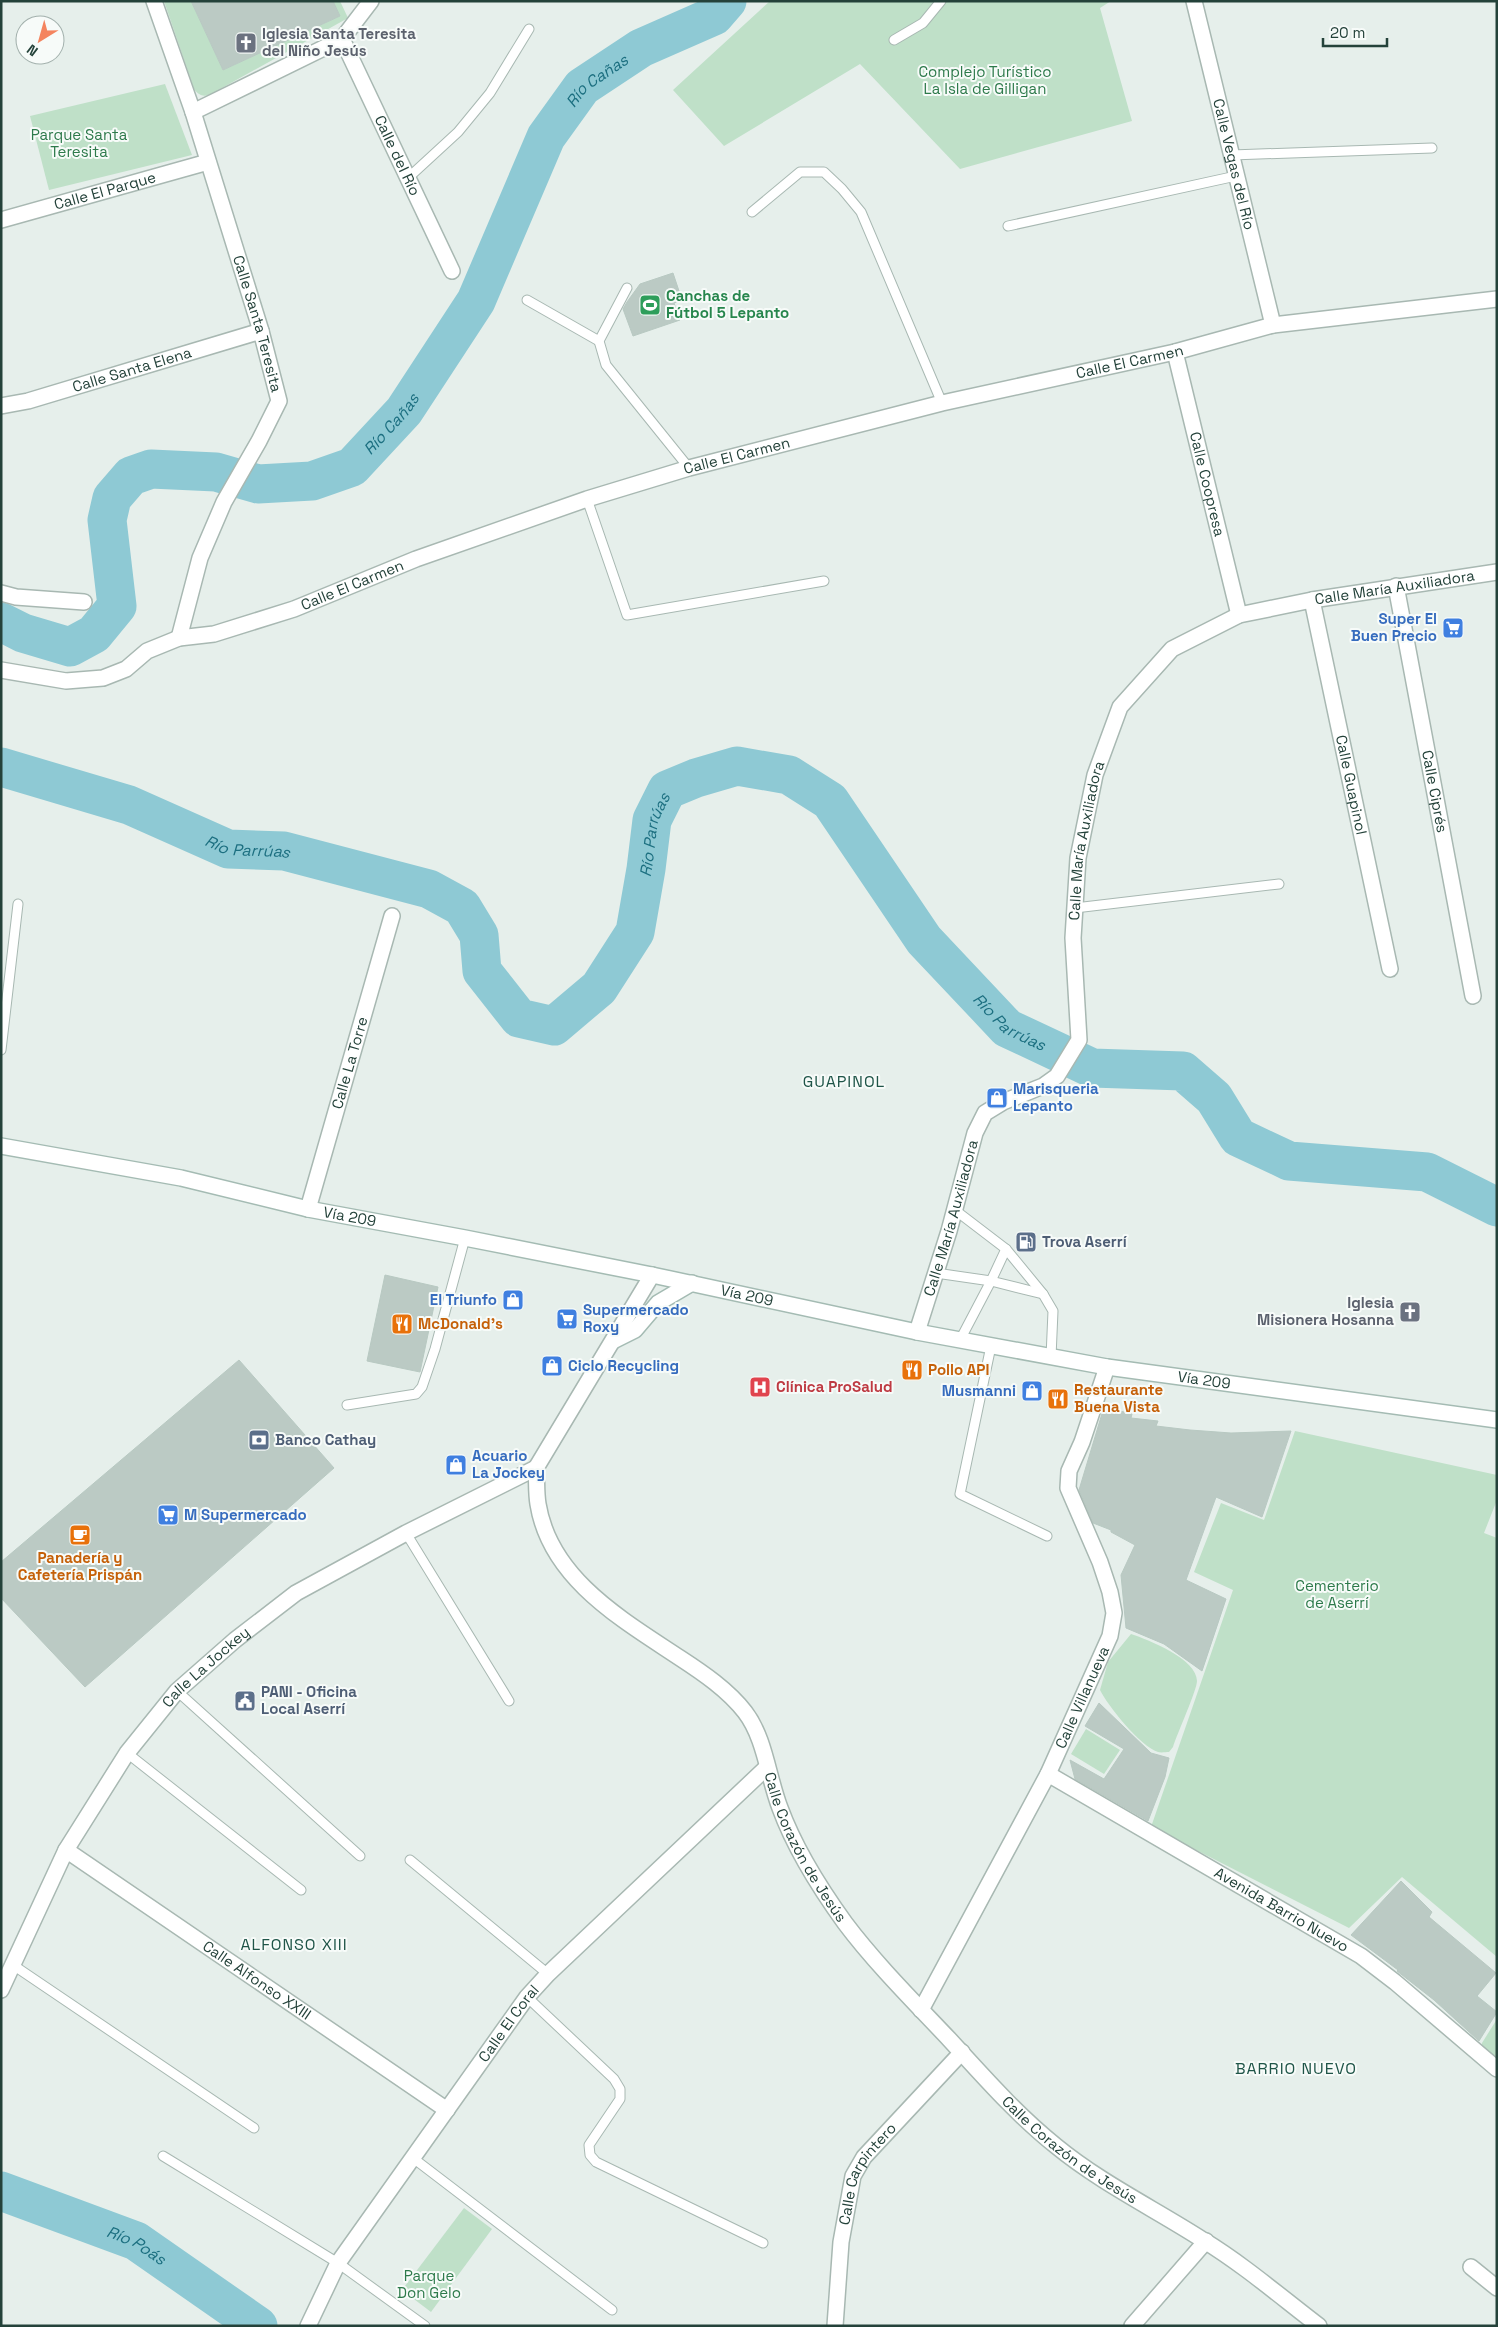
<svg xmlns="http://www.w3.org/2000/svg" width="1498" height="2327" font-family="'Space Grotesk',sans-serif">
  <style>
    .green { fill: #bfe0c8 }
    .lines { fill: none; stroke-linecap: round; stroke-linejoin: round }
    .river { stroke: #8ec9d4; stroke-width: 39 }
    .building { fill: #bbcac4; stroke: #b8c9c2 }
    .lane-casing { stroke: #a8b8b2; stroke-width: 11 }
    .street-casing { stroke: #a8b8b2; stroke-width: 18 }
    .secondary-casing { stroke: #a4bbb3; stroke-width: 18 }
    .lane { stroke: #fff; stroke-width: 9 }
    .street { stroke: #fff; stroke-width: 15 }
    .secondary { stroke: #fff; stroke-width: 15 }
    .labels { text-anchor: middle; stroke-width: 4; stroke-linejoin: round; paint-order: stroke }
    .worship-label { font-size: 15px; font-weight: bold; fill: #5b616d; stroke: #f7fbf9; text-anchor: start }
    .park-label { font-size: 15px; fill: #2d7a4b; stroke: #f7fbf9 }
    .street-label { font-size: 15px; fill: #24423a; stroke: #f7fbf9 }
    .leisure-label { font-size: 15px; font-weight: bold; fill: #27864d; stroke: #f7fbf9; text-anchor: start }
    .shop-label { font-size: 15px; font-weight: bold; fill: #366cbe; stroke: #f7fbf9; text-anchor: start }
    .service-label { font-size: 15px; font-weight: bold; fill: #4e5e75; stroke: #f7fbf9; text-anchor: start }
    .food-label { font-size: 15px; font-weight: bold; fill: #c56008; stroke: #f7fbf9; text-anchor: start }
    .health-label { font-size: 15px; font-weight: bold; fill: #be3a42; stroke: #f7fbf9; text-anchor: start }
    .water-label { font-size: 16px; font-style: italic; fill: #1c6f80; stroke: #f7fbf9 }
    .neighbourhood-label { font-size: 16px; letter-spacing: 1px; fill: #1f5548; stroke: #f7fbf9 }
  </style>
  <rect width="100%" height="100%" fill="#e6efeb"/>
  <g class="green">
    <path d="M164,1H191L223,70L340,16L333,1H340L348,18L213,93C205,97 200,97 194,89Z"/>
    <polygon points="770,1 1111,1 1100,8 1132,121 960,169 860,64 724,146 673,90"/>
    <polygon points="165,84 192,155 49,190 30,116"/>
    <polygon points="1295,1431 1497,1475 1497,1500 1484,1533 1497,1538 1497,1957 1402,1877 1349,1928 1151,1827 1233,1590 1194,1572 1221,1503 1264,1520"/>
    <path d="M1131,1634C1149,1640 1197,1659 1197,1681C1197,1690 1177,1734 1173,1747L1169,1752C1166,1752 1161,1753 1158,1752C1140,1746 1108,1706 1100,1690L1108,1662Z"/>
    <polygon points="1086,1729 1120,1750 1104,1774 1071,1754"/>
    <polygon points="1497,2019 1497,2057 1482,2049 1482,2043"/>
    <polygon points="464,2208 492,2229 431,2312 402,2290"/>
  </g>
  <g class="lines">
    <g class="river">
      <path id="s1" d="M1,622L23,633L70,647L94,634L117,606L107,520L112,498L131,476L151,469L216,472L258,484L312,481L352,467L404,411L476,301L546,137L582,87L641,48L714,16L727,1"/>
      <path id="s2" d="M1,767L129,805L228,849L284,851L429,889L462,907L479,935L482,971L519,1018L554,1026L599,988L635,932L646,869L652,820L667,790L696,778L737,766L789,775L830,801L924,940L1007,1028L1092,1068L1183,1071L1214,1098L1238,1137L1289,1161L1427,1172L1497,1207"/>
      <path id="s3" d="M1,2191L136,2241L258,2326"/>
    </g>
  </g>
  <g class="building">
    <polygon points="191,1 333,1 340,16 223,70"/>
    <polygon points="673,273 682,300 674,303 680,320 633,336 623,309 627,302 640,284"/>
    <polygon points="385,1275 438,1287 420,1372 367,1361"/>
    <polygon points="239,1360 334,1468 85,1687 1,1598 1,1562"/>
    <polygon points="1104,1407 1132,1414 1131,1418 1158,1421 1156,1426 1190,1430 1231,1433 1291,1431 1262,1517 1216,1497 1186,1580 1226,1599 1202,1671 1164,1644 1126,1628 1121,1575 1135,1545 1111,1532 1111,1530 1093,1523 1079,1490"/>
    <polygon points="1099,1703 1151,1753 1169,1758 1165,1777 1148,1821 1075,1779 1070,1760 1104,1779 1124,1749 1085,1726"/>
    <polygon points="1401,1881 1432,1912 1429,1917 1496,1973 1477,1996 1497,2012 1479,2041 1434,2000 1397,1971 1398,1970 1351,1935"/>
  </g>
  <g class="lines">
    <g class="lane-casing">
      <g id="lane">
        <polyline points="894,40 923,23 941,1"/>
        <polyline points="1232,155 1432,148"/>
        <polyline points="408,178 458,132 490,93 529,29"/>
        <polyline points="752,212 800,172 824,172 842,189 861,212 942,403"/>
        <polyline points="1008,226 1236,176"/>
        <polyline points="627,288 599,341 606,365 689,468"/>
        <polyline points="527,300 599,341"/>
        <polyline points="587,499 627,615 824,581"/>
        <polyline points="1075,908 1279,884"/>
        <polyline points="1,1050 18,904"/>
        <polyline points="955,1210 1006,1249 1043,1294 1053,1311 1051,1357"/>
        <polyline points="936,1273 991,1281 1043,1294"/>
        <polyline points="960,1340 991,1281 1006,1249"/>
        <polyline points="991,1346 960,1494 1047,1536"/>
        <polyline points="347,1405 416,1394 422,1387 435,1349 465,1238"/>
        <polyline points="406,1533 509,1701"/>
        <polyline points="177,1691 360,1856"/>
        <polyline points="127,1753 301,1890"/>
        <polyline points="410,1860 548,1974"/>
        <polyline points="13,1965 254,2128"/>
        <polyline points="527,1997 614,2079 620,2089 620,2099 589,2145 590,2155 596,2162 763,2243"/>
        <polyline points="163,2156 338,2263 425,2326"/>
        <polyline points="413,2158 612,2310"/>
      </g>
    </g>
    <g class="street-casing">
      <g id="street">
        <path id="s4" d="M154,1L193,112L261,331L279,401L259,441L224,502L200,558L179,638"/>
        <path id="s5" d="M1194,1L1273,325"/>
        <path id="s6" d="M342,39L452,271"/>
        <polyline points="193,112 342,39 371,1"/>
        <path id="s7" d="M1,220L208,162"/>
        <path id="s8" d="M1175,352L1239,615"/>
        <path id="s9" d="M1,406L28,401L261,331"/>
        <path id="s10" d="M1396,586L1473,996"/>
        <polyline points="1,593 16,597 84,602"/>
        <path id="s11" d="M1312,600L1390,969"/>
        <path id="s12" d="M1,670L66,681L103,678L126,669L147,651L179,638L214,634L294,609L416,559L587,499L689,468L942,403L1175,352L1273,325L1497,299"/>
        <path id="s13" d="M308,1209L392,916"/>
        <path id="s14" d="M652,1275L536,1468C537,1480 536,1492 538,1504C550,1579 623,1620 680,1658C703,1673 728,1690 745,1712C765,1738 768,1777 780,1808C795,1849 819,1887 845,1923C875,1963 915,2003 949,2039C983,2076 1017,2115 1056,2146C1101,2183 1155,2209 1203,2240C1244,2265 1281,2297 1319,2326"/>
        <path id="s15" d="M917,1332L949,1231L975,1133L985,1113L1003,1102L1043,1086L1057,1076L1079,1040L1073,938L1078,858L1095,775L1120,707L1172,649L1239,615L1312,600L1497,572"/>
        <path id="s16" d="M1048,1774L1361,1956L1395,1982L1497,2069"/>
        <path id="s17" d="M66,1850L447,2110"/>
        <path id="s18" d="M1,1990L66,1850L127,1753L177,1691L235,1640L296,1593L406,1533L536,1468"/>
        <path id="s19" d="M921,2010L1048,1774L1110,1636L1114,1613L1110,1592L1100,1562L1068,1488L1069,1471L1082,1442L1107,1367"/>
        <polyline points="1471,2267 1497,2288"/>
        <path id="s20" d="M308,2326L338,2263L527,1997L548,1974L767,1767"/>
        <path id="s21" d="M835,2326L841,2242L853,2176L864,2157L962,2052"/>
        <polyline points="1132,2326 1206,2241"/>
      </g>
    </g>
    <g class="secondary-casing">
      <g id="secondary">
        <path id="s22" d="M1,1146L181,1178L308,1209L465,1238L652,1275L917,1332L1107,1367L1497,1420"/>
        <polyline points="613,1341 635,1330 658,1303 692,1283"/>
      </g>
    </g>
    <use href="#lane" class="lane"/>
    <use href="#street" class="street"/>
    <use href="#secondary" class="secondary"/>
  </g>
  <defs>
    <g id="church-square" transform="scale(1.125)"><rect x="-9" y="-9" width="18" height="18" rx="4" fill="#6b7280" stroke="#f7fbf9"/><path d="M-1.2-6h2.4v3.5h3.3v2.4h-3.3V6h-2.4V-.1h-3.3v-2.4h3.3Z" fill="#fff"/></g>
    <g id="stadium-square" transform="scale(1.125)"><rect x="-9" y="-9" width="18" height="18" rx="4" fill="#2e9e5b" stroke="#f7fbf9"/><path d="M0-5a6.5 5 0 1 0 0 10a6.5 5 0 1 0 0-10ZM-3.5-1.8h7v3.6h-7Z" fill="#fff"/></g>
    <g id="supermarket-square" transform="scale(1.125)"><rect x="-9" y="-9" width="18" height="18" rx="4" fill="#3f7fe0" stroke="#f7fbf9"/><path d="M-6-5.5h2.5l.6 2H6L4.5 2H-2.5L-4.4-4H-6ZM-1.5 3.2a1.3 1.3 0 1 0 .1 0ZM3 3.2a1.3 1.3 0 1 0 .1 0Z" fill="#fff"/></g>
    <g id="shop-square" transform="scale(1.125)"><rect x="-9" y="-9" width="18" height="18" rx="4" fill="#3f7fe0" stroke="#f7fbf9"/><path d="M-5-2.5h2.3a2.7 3.5 0 0 1 5.4 0H5L5.5 6h-11ZM-1.5-2.5h3a1.5 2.3 0 0 0-3 0Z" fill="#fff"/></g>
    <g id="fuel-square" transform="scale(1.125)"><rect x="-9" y="-9" width="18" height="18" rx="4" fill="#5c6f8a" stroke="#f7fbf9"/><path d="M-5.5-6h7V0h2V4h1.3V-2.5L3-4.5l.8-.8L6-3V5H2.5V1h-1V6h-7ZM-4.2-4.7v3.2H.2V-4.7Z" fill="#fff"/></g>
    <g id="restaurant-square" transform="scale(1.125)"><rect x="-9" y="-9" width="18" height="18" rx="4" fill="#e8710a" stroke="#f7fbf9"/><path d="M-5-6h1v4h1v-4h1v4h1v-4h1v5L-1.5 .5V6h-2V.5L-5-1ZM5-6V6H3V1.5H1.5Q1.5-4 5-6Z" fill="#fff"/></g>
    <g id="hospital-square" transform="scale(1.125)"><rect x="-9" y="-9" width="18" height="18" rx="4" fill="#e0444e" stroke="#f7fbf9"/><path d="M-5-5h3v3.5h4V-5h3V5h-3V1.5h-4V5h-3Z" fill="#fff"/></g>
    <g id="bank-square" transform="scale(1.125)"><rect x="-9" y="-9" width="18" height="18" rx="4" fill="#5c6f8a" stroke="#f7fbf9"/><path d="M-6-4H6V4H-6ZM0-2.3a2.3 2.3 0 1 0 0 4.6a2.3 2.3 0 1 0 0-4.6Z" fill="#fff"/></g>
    <g id="cafe-square" transform="scale(1.125)"><rect x="-9" y="-9" width="18" height="18" rx="4" fill="#e8710a" stroke="#f7fbf9"/><path d="M-5.5-4.5H6V0H3Q3 3.5 0 3.5H-2.5Q-5.5 3.5-5.5 0ZM3-3.2v2h1.7v-2ZM-6 4.5H4V6H-6Z" fill="#fff"/></g>
    <g id="civic-square" transform="scale(1.125)"><rect x="-9" y="-9" width="18" height="18" rx="4" fill="#5c6f8a" stroke="#f7fbf9"/><path d="M-.6-6.5H3V-4.5H.6V-3L4-1V1h2V6H-6V1h2V-1L-.6-3ZM-1.2 2.5V6h2.4V2.5Z" fill="#fff"/></g>
  </defs>
  <g fill-rule="evenodd">
    <use href="#church-square" x="246" y="43"/>
    <use href="#stadium-square" x="650" y="305"/>
    <use href="#supermarket-square" x="1453" y="628"/>
    <use href="#shop-square" x="997" y="1098"/>
    <use href="#fuel-square" x="1026" y="1242"/>
    <use href="#shop-square" x="513" y="1300"/>
    <use href="#church-square" x="1410" y="1312"/>
    <use href="#supermarket-square" x="567" y="1319"/>
    <use href="#restaurant-square" x="402" y="1324"/>
    <use href="#shop-square" x="552" y="1366"/>
    <use href="#restaurant-square" x="912" y="1370"/>
    <use href="#hospital-square" x="760" y="1387"/>
    <use href="#shop-square" x="1032" y="1391"/>
    <use href="#restaurant-square" x="1058" y="1399"/>
    <use href="#bank-square" x="259" y="1440"/>
    <use href="#shop-square" x="456" y="1465"/>
    <use href="#supermarket-square" x="168" y="1515"/>
    <use href="#cafe-square" x="80" y="1535"/>
    <use href="#civic-square" x="245" y="1701"/>
  </g>
  <g class="labels">
    <g class="worship-label">
      <text x="262" y="39">Iglesia Santa Teresita<tspan x="262" dy="17">del Niño Jesús</tspan></text>
      <text x="1394" y="1308" text-anchor="end">Iglesia<tspan x="1394" dy="17">Misionera Hosanna</tspan></text>
    </g>
    <g class="park-label">
      <text x="985" y="77">Complejo Turístico<tspan x="985" dy="17">La Isla de Gilligan</tspan></text>
      <text x="79" y="140">Parque Santa<tspan x="79" dy="17">Teresita</tspan></text>
      <text x="1337" y="1591">Cementerio<tspan x="1337" dy="17">de Aserrí</tspan></text>
      <text x="429" y="2281">Parque<tspan x="429" dy="17">Don Gelo</tspan></text>
    </g>
    <g class="street-label">
      <text dy="5" stroke="none"><textPath href="#s6" startOffset="129">Calle del Río</textPath></text>
      <text dy="5" stroke="none"><textPath href="#s5" startOffset="168">Calle Vegas del Río</textPath></text>
      <text dy="5" stroke="none"><textPath href="#s7" startOffset="108">Calle El Parque</textPath></text>
      <text dy="5" stroke="none"><textPath href="#s4" startOffset="339">Calle Santa Teresita</textPath></text>
      <text dy="5" stroke="none"><textPath href="#s12" startOffset="1182">Calle El Carmen</textPath></text>
      <text dy="5" stroke="none"><textPath href="#s9" startOffset="136">Calle Santa Elena</textPath></text>
      <text dy="5" stroke="none"><textPath href="#s12" startOffset="778">Calle El Carmen</textPath></text>
      <text dy="5" stroke="none"><textPath href="#s8" startOffset="136">Calle Coopresa</textPath></text>
      <text dy="5" stroke="none"><textPath href="#s12" startOffset="372">Calle El Carmen</textPath></text>
      <text dy="5" stroke="none"><textPath href="#s15" startOffset="1004">Calle María Auxiliadora</textPath></text>
      <text dy="5" stroke="none"><textPath href="#s11" startOffset="189">Calle Guapinol</textPath></text>
      <text dy="5" stroke="none"><textPath href="#s10" startOffset="209">Calle Ciprés</textPath></text>
      <text dy="5" stroke="none"><textPath href="#s15" startOffset="554">Calle María Auxiliadora</textPath></text>
      <text dy="5" stroke="none"><textPath href="#s13" startOffset="152">Calle La Torre</textPath></text>
      <text dy="5" stroke="none"><textPath href="#s22" startOffset="356">Vía 209</textPath></text>
      <text dy="5" stroke="none"><textPath href="#s15" startOffset="119">Calle María Auxiliadora</textPath></text>
      <text dy="5" stroke="none"><textPath href="#s22" startOffset="761">Vía 209</textPath></text>
      <text dy="5" stroke="none"><textPath href="#s22" startOffset="1226">Vía 209</textPath></text>
      <text dy="5" stroke="none"><textPath href="#s18" startOffset="386">Calle La Jockey</textPath></text>
      <text dy="5" stroke="none"><textPath href="#s19" startOffset="352">Calle Villanueva</textPath></text>
      <text dy="5" stroke="none"><textPath href="#s14" startOffset="711">Calle Corazón de Jesús</textPath></text>
      <text dy="5" stroke="none"><textPath href="#s16" startOffset="270">Avenida Barrio Nuevo</textPath></text>
      <text dy="5" stroke="none"><textPath href="#s17" startOffset="231">Calle Alfonso XXIII</textPath></text>
      <text dy="5" stroke="none"><textPath href="#s20" startOffset="364">Calle El Coral</textPath></text>
      <text dy="5" stroke="none"><textPath href="#s14" startOffset="1118">Calle Corazón de Jesús</textPath></text>
      <text dy="5" stroke="none"><textPath href="#s21" startOffset="159">Calle Carpintero</textPath></text>
    </g>
    <g class="leisure-label">
      <text x="666" y="301">Canchas de<tspan x="666" dy="17">Fútbol 5 Lepanto</tspan></text>
    </g>
    <g class="shop-label">
      <text x="1437" y="624" text-anchor="end">Super El<tspan x="1437" dy="17">Buen Precio</tspan></text>
      <text x="1013" y="1094">Marisqueria<tspan x="1013" dy="17">Lepanto</tspan></text>
      <text x="497" y="1305" text-anchor="end">El Triunfo</text>
      <text x="583" y="1315">Supermercado<tspan x="583" dy="17">Roxy</tspan></text>
      <text x="568" y="1371">Ciclo Recycling</text>
      <text x="1016" y="1396" text-anchor="end">Musmanni</text>
      <text x="472" y="1461">Acuario<tspan x="472" dy="17">La Jockey</tspan></text>
      <text x="184" y="1520">M Supermercado</text>
    </g>
    <g class="service-label">
      <text x="1042" y="1247">Trova Aserrí</text>
      <text x="275" y="1445">Banco Cathay</text>
      <text x="261" y="1697">PANI - Oficina<tspan x="261" dy="17">Local Aserrí</tspan></text>
    </g>
    <g class="food-label">
      <text x="418" y="1329">McDonald's</text>
      <text x="928" y="1375">Pollo API</text>
      <text x="1074" y="1395">Restaurante<tspan x="1074" dy="17">Buena Vista</tspan></text>
      <text x="80" y="1563" text-anchor="middle">Panadería y<tspan x="80" dy="17">Cafetería Prispán</tspan></text>
    </g>
    <g class="health-label">
      <text x="776" y="1392">Clínica ProSalud</text>
    </g>
    <g class="water-label">
      <text dy="6" stroke="none"><textPath href="#s1" startOffset="965">Río Cañas</textPath></text>
      <text dy="6" stroke="none"><textPath href="#s1" startOffset="560">Río Cañas</textPath></text>
      <text dy="6" stroke="none"><textPath href="#s2" startOffset="875">Río Parrúas</textPath></text>
      <text dy="6" stroke="none"><textPath href="#s2" startOffset="261">Río Parrúas</textPath></text>
      <text dy="6" stroke="none"><textPath href="#s2" startOffset="1385">Río Parrúas</textPath></text>
      <text dy="6" stroke="none"><textPath href="#s3" startOffset="146">Río Poás</textPath></text>
    </g>
    <g class="neighbourhood-label">
      <text x="844" y="1087">GUAPINOL</text>
      <text x="294" y="1950">ALFONSO XIII</text>
      <text x="1296" y="2074">BARRIO NUEVO</text>
    </g>
  </g>
  <rect width="1498" height="2327" fill="none" stroke="#24423a" stroke-width="5"/>
  <g transform="translate(40 40) rotate(217)"><circle r="24" fill="#f7fbf9" stroke="#a3b1ad"/>
  <path d="M0-4L9 19L0 12L-9 19Z" fill="#f4845f"/>
  <text y="-8" font-size="14" font-weight="bold" text-anchor="middle" fill="#24423a">N</text>
  </g>
  <path d="M1323 38v8h64v-8" fill="none" stroke="#24423a" stroke-width="2.5"/>
  <text x="1330" y="38" font-size="15" fill="#24423a" stroke="#f7fbf9" stroke-width="4" paint-order="stroke">20 m</text>
</svg>
